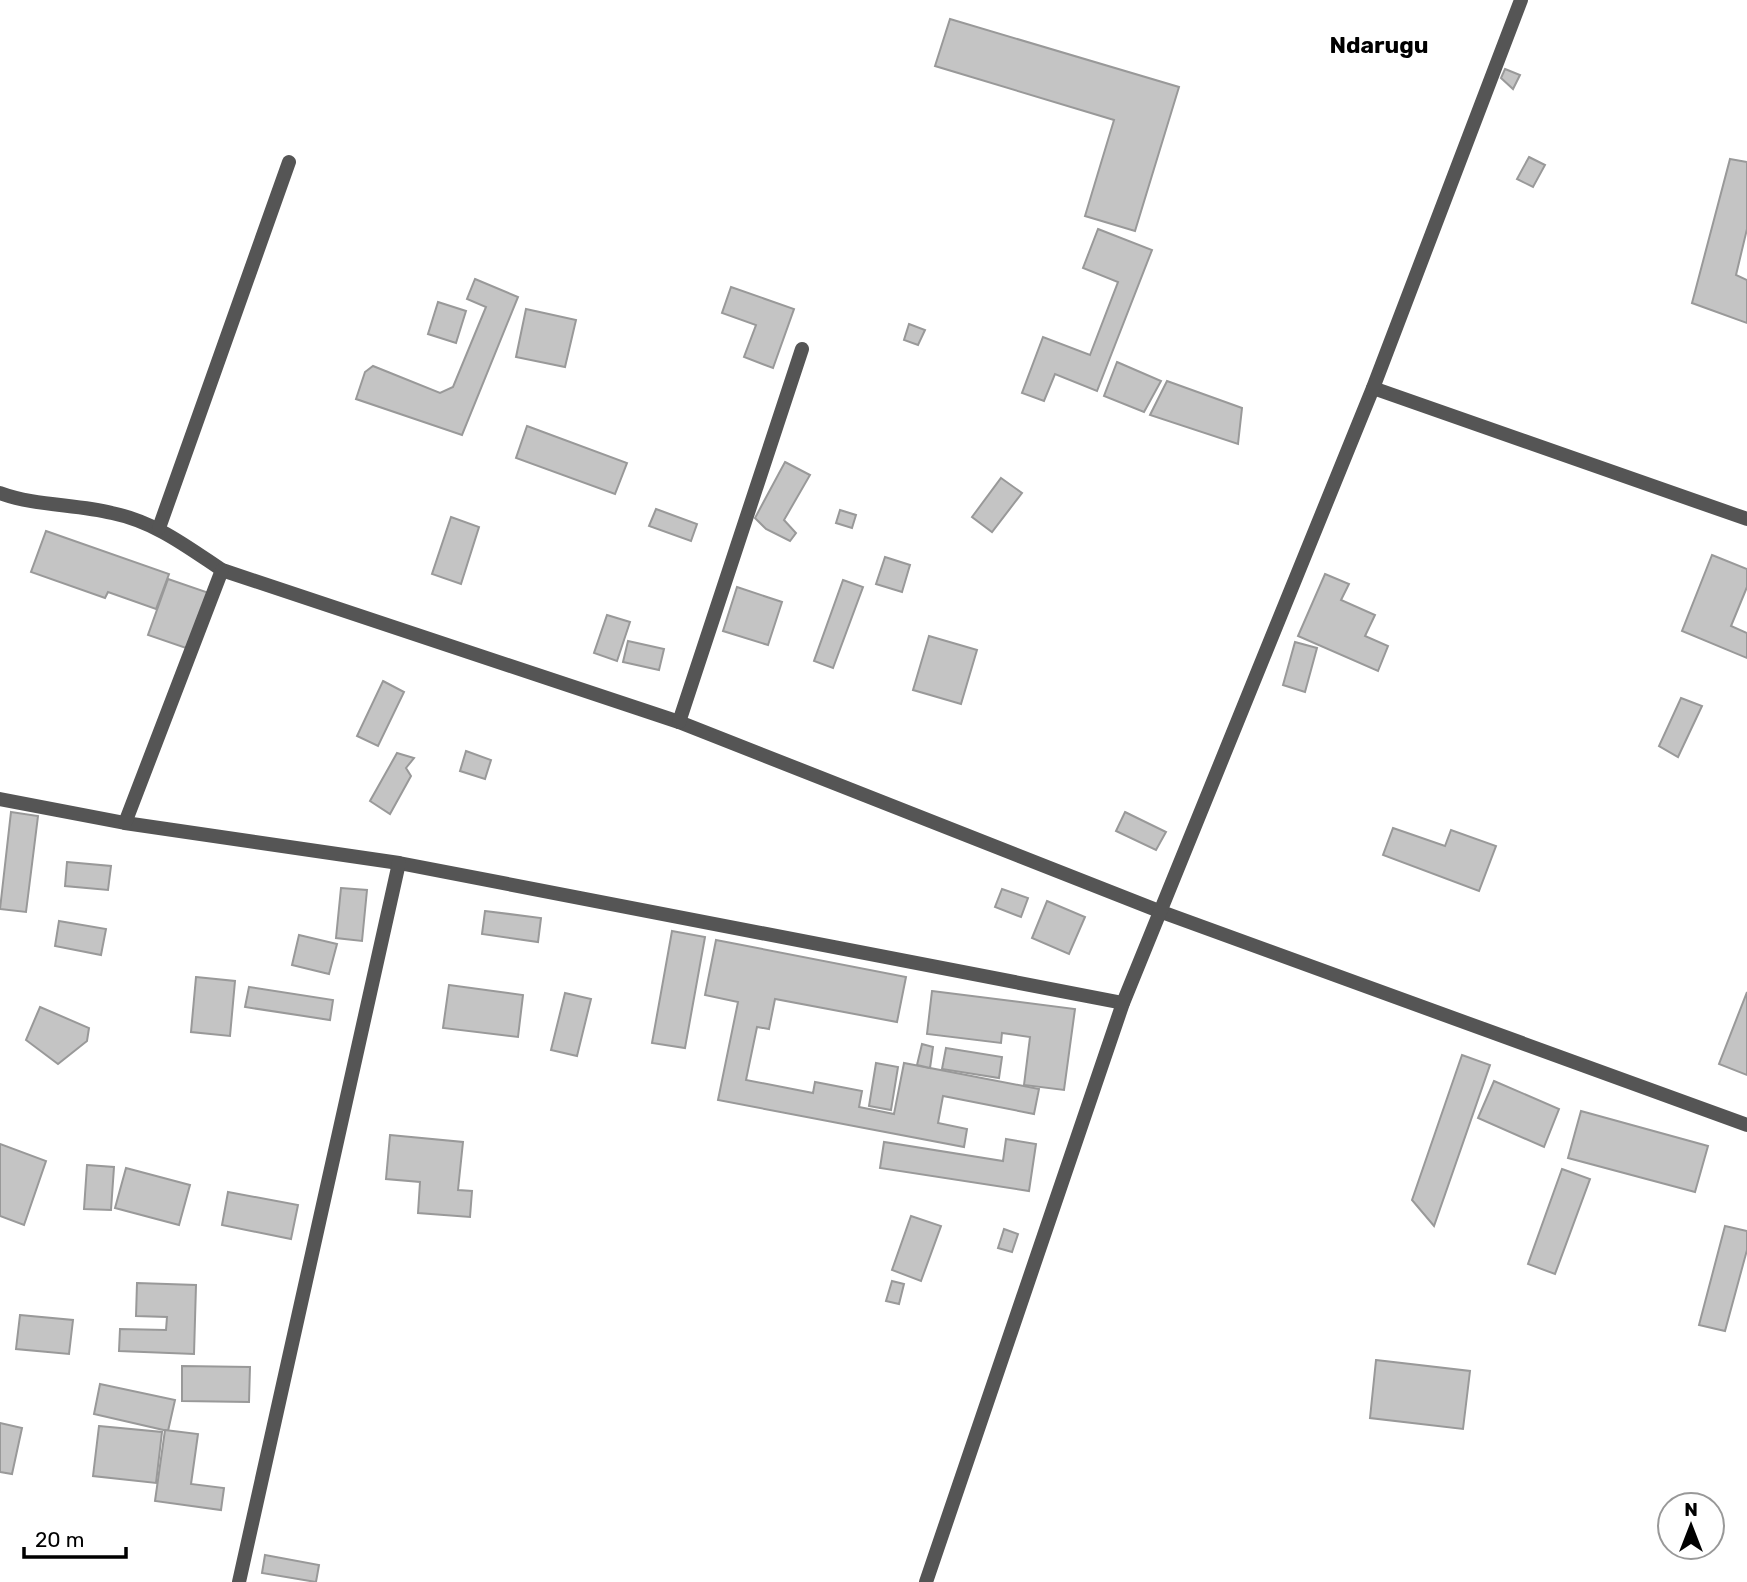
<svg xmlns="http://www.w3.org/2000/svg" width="1747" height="1582" font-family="Rubik,sans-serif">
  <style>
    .building { fill: #c4c4c4; stroke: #999; stroke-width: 2 }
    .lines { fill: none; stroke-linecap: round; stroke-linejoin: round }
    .street { stroke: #555; stroke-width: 14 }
    .labels { text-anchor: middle; stroke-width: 5; stroke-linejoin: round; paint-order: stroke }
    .quarter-label { font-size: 23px; font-weight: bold; fill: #000; stroke: #fff }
  </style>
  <rect width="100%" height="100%" fill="#fff"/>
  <g class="building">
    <polygon points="950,19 1179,87 1135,231 1085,216 1114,120 935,66"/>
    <polygon points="1505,69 1520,75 1513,89 1501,78"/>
    <polygon points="1529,157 1545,165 1533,187 1517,179"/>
    <polygon points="1730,159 1747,162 1747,229 1736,275 1747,280 1747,323 1692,303"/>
    <polygon points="1098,229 1152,250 1097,391 1055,374 1044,401 1022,393 1043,337 1090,355 1118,282 1083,268"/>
    <polygon points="475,279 518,297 462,435 356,399 365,372 373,366 440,393 453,387 486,307 467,299"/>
    <polygon points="731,287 794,309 773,368 744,357 756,325 722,313"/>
    <polygon points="438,302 466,311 456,343 428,334"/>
    <polygon points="526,309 576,320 565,367 516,357"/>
    <polygon points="909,324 925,330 918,345 904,340"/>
    <polygon points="1117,362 1161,381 1144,412 1104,396"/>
    <polygon points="1167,381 1242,408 1238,444 1150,415"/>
    <polygon points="527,426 627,463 615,494 516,458"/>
    <polygon points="785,462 810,475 784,520 796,533 790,541 766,529 755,518"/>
    <polygon points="1001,478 1022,493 992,532 972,517"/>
    <polygon points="656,509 697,524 691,541 649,526"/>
    <polygon points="840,510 856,515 852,528 836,523"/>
    <polygon points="451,517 479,527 461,584 432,574"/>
    <polygon points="46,531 169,574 156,609 108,592 105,598 31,572"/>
    <polygon points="1712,555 1747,569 1747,587 1731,626 1747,633 1747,658 1682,631"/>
    <polygon points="885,557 910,565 902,592 876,584"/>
    <polygon points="1325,574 1349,584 1341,600 1375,615 1365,636 1388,646 1378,671 1298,636"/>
    <polygon points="168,579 209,593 189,649 148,635"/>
    <polygon points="843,580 863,587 833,668 814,661"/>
    <polygon points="737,587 782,602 768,645 723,631"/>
    <polygon points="607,615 630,622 617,661 594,653"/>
    <polygon points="929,636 977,650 961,704 913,690"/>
    <polygon points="628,641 664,649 659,670 623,662"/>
    <polygon points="1295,642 1317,648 1305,692 1283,685"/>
    <polygon points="383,681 404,692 378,746 357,736"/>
    <polygon points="1681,698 1702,706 1678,757 1659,746"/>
    <polygon points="466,751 491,760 485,779 460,771"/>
    <polygon points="397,753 414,758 406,768 411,776 390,814 370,801"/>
    <polygon points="11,812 38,816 26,912 0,909"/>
    <polygon points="1125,812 1166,832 1156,850 1116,831"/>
    <polygon points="1393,828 1445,846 1451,830 1496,846 1479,891 1383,855"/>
    <polygon points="67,862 111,866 108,890 65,886"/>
    <polygon points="341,888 367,890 362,941 336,938"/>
    <polygon points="1002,889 1028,898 1021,917 995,907"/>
    <polygon points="1047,901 1085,917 1069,954 1032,938"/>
    <polygon points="485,911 541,918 538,942 482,934"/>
    <polygon points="59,921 106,929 101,955 55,946"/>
    <polygon points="672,931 705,937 685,1048 652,1043"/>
    <polygon points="299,935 337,944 329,974 292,965"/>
    <polygon points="716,940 906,977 897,1022 775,999 769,1029 757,1027 746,1080 813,1093 815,1082 862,1091 859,1107 894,1114 904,1063 1039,1089 1034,1114 943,1096 938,1123 967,1129 964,1147 718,1100 738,1002 705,995"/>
    <polygon points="196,977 235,981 230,1036 191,1032"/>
    <polygon points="449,985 523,995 518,1037 443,1028"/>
    <polygon points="249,987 333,1000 330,1020 245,1007"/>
    <polygon points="932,991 1075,1009 1064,1090 1024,1085 1030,1037 1002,1033 1001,1043 927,1034"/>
    <polygon points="1747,992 1747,1075 1719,1064"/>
    <polygon points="565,993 591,999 577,1056 551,1050"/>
    <polygon points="40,1007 89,1028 87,1041 58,1064 26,1040"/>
    <polygon points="922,1044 933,1047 930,1068 917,1065"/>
    <polygon points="946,1048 1002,1057 999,1078 942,1069"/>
    <polygon points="1462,1055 1490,1065 1434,1226 1412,1200"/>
    <polygon points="876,1063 898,1067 891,1110 869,1106"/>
    <polygon points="1494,1081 1559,1109 1544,1147 1478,1118"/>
    <polygon points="1581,1111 1708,1146 1695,1192 1568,1158"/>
    <polygon points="390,1135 463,1142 458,1190 472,1191 470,1217 418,1213 420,1182 386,1179"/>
    <polygon points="1006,1139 1036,1144 1029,1191 880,1168 884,1142 1003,1161"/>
    <polygon points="0,1144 46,1161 24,1225 0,1216"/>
    <polygon points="87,1165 114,1167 111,1210 84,1209"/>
    <polygon points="126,1168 190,1185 179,1225 115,1208"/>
    <polygon points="1562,1169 1590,1179 1555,1274 1528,1264"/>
    <polygon points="228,1192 298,1205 291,1239 222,1225"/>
    <polygon points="911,1216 941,1226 921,1281 892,1270"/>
    <polygon points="1725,1226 1747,1231 1747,1250 1725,1331 1699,1325"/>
    <polygon points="1004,1229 1018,1234 1012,1252 998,1248"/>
    <polygon points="892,1281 904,1284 899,1304 886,1301"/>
    <polygon points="137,1283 196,1285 194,1354 119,1351 120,1329 166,1330 167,1317 136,1316"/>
    <polygon points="20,1315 73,1320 69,1354 16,1349"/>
    <polygon points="1376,1360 1470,1371 1463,1429 1370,1418"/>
    <polygon points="182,1366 250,1367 249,1402 182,1401"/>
    <polygon points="100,1384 175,1400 168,1431 94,1414"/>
    <polygon points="0,1423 22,1428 12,1474 0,1472"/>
    <polygon points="99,1426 162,1432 156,1483 93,1476"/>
    <polygon points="165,1430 198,1434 191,1484 224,1488 221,1510 155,1501"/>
    <polygon points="265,1555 319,1565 316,1582 262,1573"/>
  </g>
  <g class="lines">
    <g class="street">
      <polyline points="1373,388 1747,519"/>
      <path d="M0,493C35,506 76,504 112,513C155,522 186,546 222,570L679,722L1159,911L1747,1125"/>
      <polyline points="159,528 289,162"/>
      <polyline points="679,722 802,349"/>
      <polyline points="0,799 125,823 399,863 1123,1003"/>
      <polyline points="125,823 222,570"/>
      <polyline points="239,1582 399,863"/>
      <polyline points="926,1582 1123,1003 1373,388 1521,0"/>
    </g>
  </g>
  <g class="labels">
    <g class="quarter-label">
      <text x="1379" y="53">Ndarugu</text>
    </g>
  </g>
  <g transform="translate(1691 1526)"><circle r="33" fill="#ffffff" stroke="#999999" stroke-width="2"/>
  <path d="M0-5L12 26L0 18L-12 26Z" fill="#000000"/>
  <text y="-10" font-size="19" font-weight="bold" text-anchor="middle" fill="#000000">N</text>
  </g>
  <path d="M24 1547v10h102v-10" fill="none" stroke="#000000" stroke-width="3.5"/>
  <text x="35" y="1547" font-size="21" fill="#000000" stroke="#ffffff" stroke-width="5" paint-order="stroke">20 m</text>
</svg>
